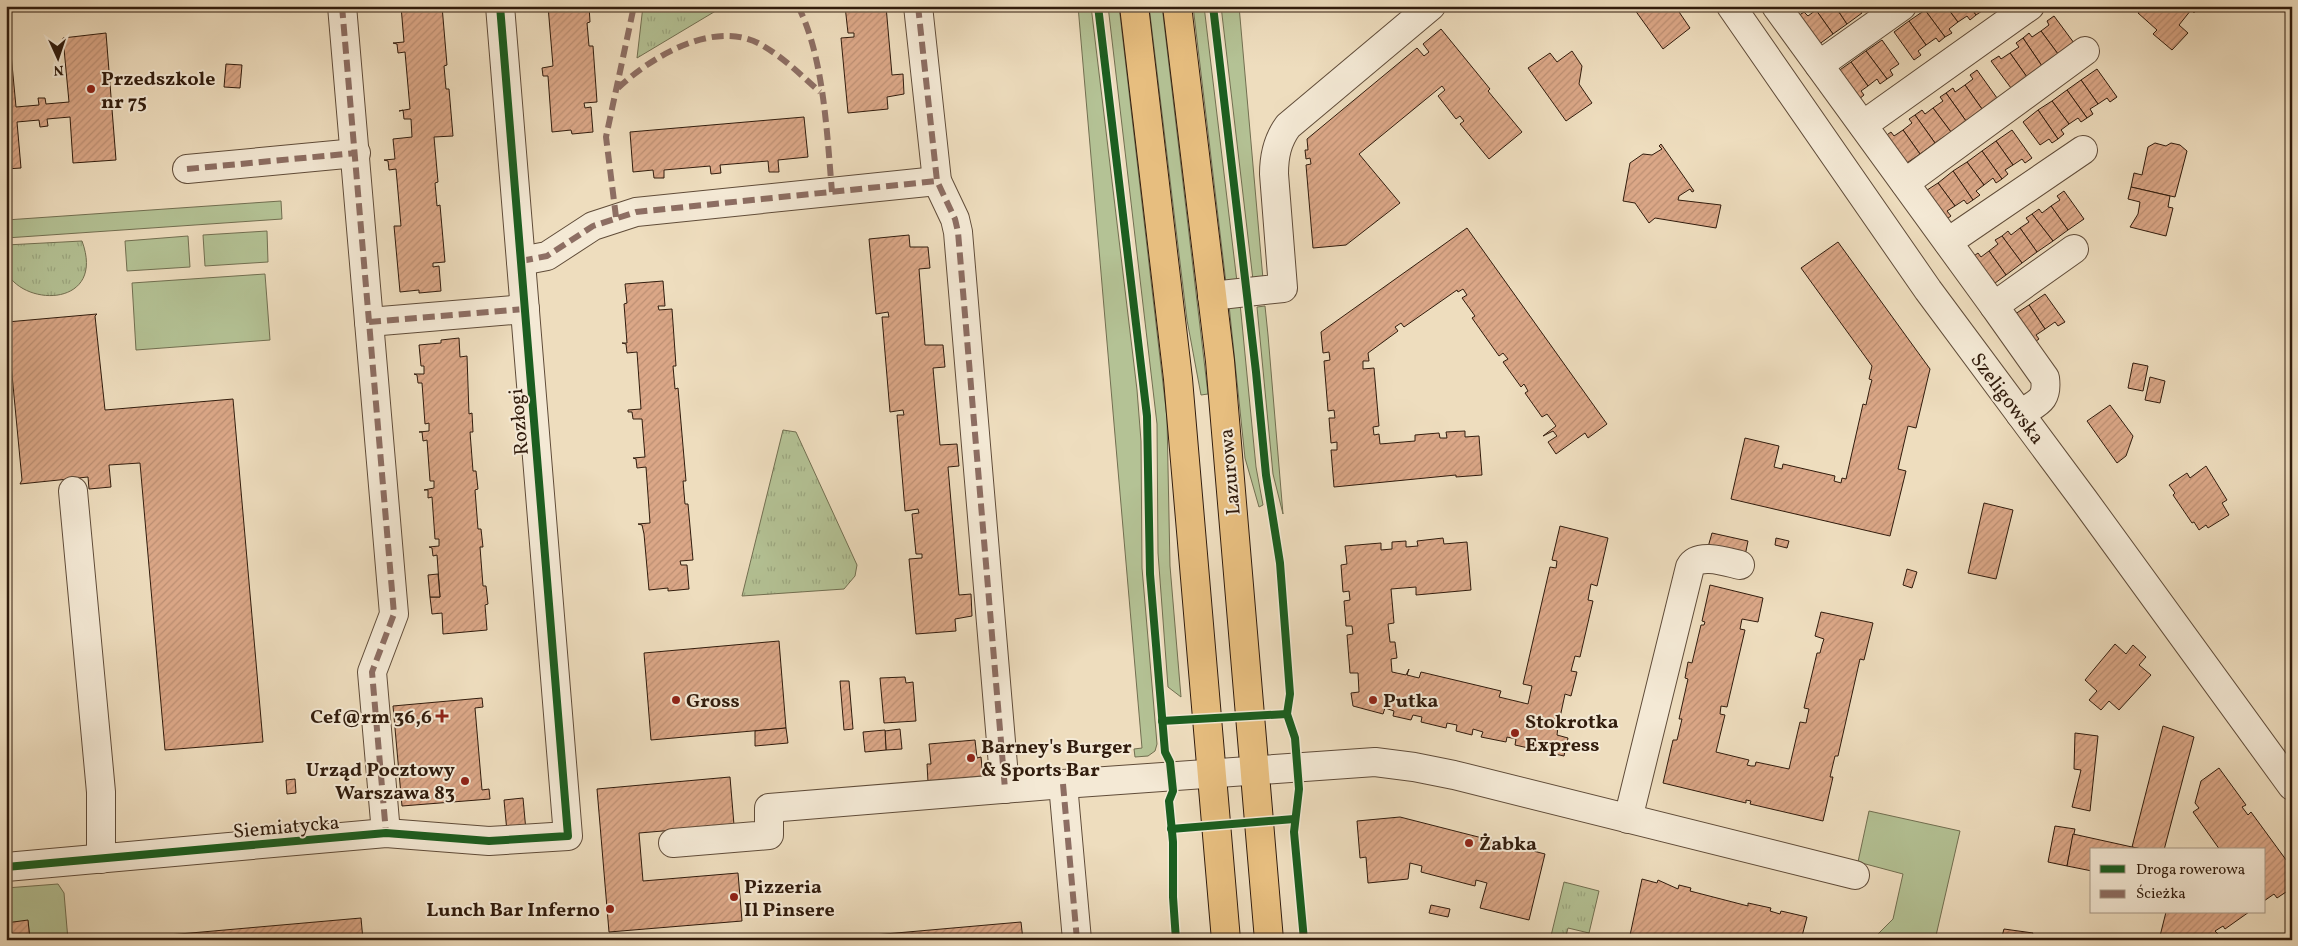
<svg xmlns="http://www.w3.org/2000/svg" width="2298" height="946" font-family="Vollkorn,serif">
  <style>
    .grass { fill: #b4c295; stroke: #726f51 }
    .park { fill: url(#park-tufts); stroke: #726f51 }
    .building { fill: url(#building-hatch); stroke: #311c0d }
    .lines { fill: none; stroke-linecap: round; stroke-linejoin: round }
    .minor-casing { stroke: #604c39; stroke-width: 30 }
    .major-casing { stroke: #311c0d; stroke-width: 30 }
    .minor { stroke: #f4e9d5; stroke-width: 28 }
    .major { stroke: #e7be7f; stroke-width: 28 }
    .quiet { stroke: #8d6e63; stroke-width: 6; stroke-dasharray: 12 6; stroke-linecap: butt }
    .cycleway-casing { stroke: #f4e9d5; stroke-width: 11 }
    .cycleway { stroke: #1b5e20; stroke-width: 8 }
    .poi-dot { fill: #8f2418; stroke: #f4e9d5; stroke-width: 2 }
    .labels { text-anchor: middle; stroke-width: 4; stroke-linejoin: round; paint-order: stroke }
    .poi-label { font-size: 20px; font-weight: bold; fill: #311c0d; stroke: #f4e9d5; text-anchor: start }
    .street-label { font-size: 20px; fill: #311c0d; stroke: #f4e9d5 }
  </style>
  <defs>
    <pattern id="park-tufts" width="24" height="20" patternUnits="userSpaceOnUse" patternTransform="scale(1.25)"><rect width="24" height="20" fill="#b4c295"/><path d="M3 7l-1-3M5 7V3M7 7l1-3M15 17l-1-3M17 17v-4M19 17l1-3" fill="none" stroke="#9ba67f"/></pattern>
    <pattern id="building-hatch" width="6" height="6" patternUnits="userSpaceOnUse" patternTransform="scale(1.25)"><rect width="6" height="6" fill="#dba787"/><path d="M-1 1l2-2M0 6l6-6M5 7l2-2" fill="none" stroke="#bc8f73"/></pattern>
  </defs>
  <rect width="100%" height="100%" fill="#eeddbe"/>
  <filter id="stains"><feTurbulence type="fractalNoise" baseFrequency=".004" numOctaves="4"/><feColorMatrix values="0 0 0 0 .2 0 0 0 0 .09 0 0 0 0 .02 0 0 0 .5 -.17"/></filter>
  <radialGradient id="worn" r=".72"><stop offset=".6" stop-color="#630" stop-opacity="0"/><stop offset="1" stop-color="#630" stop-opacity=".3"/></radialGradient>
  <g class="grass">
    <polygon points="1078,6 1091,6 1137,390 1141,441 1142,568 1157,744 1155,751 1148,756 1135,757 1134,749 1142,748"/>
    <polygon points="1108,6 1119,6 1167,418 1170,566 1181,697 1168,687 1158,553 1157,424"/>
    <polygon points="1149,6 1162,6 1208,394 1201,395 1187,320"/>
    <polygon points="1193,6 1204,6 1237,282 1226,283"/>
    <polygon points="1221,6 1239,6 1263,279 1253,280"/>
    <polygon points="281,201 282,219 6,238 6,220"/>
    <polygon points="267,231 268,262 205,266 203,235"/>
    <polygon points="188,236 190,267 127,271 125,241"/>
    <polygon points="265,274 270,340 136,350 132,283"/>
    <polygon points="1240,303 1256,467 1263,505 1259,507 1245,458 1229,305"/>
    <polygon points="1265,306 1268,335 1283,514 1273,474 1257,307"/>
    <polygon points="1869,811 1960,831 1935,940 1872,940 1893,919 1903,874 1858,862"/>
    <polygon points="58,884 64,893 68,940 30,940 28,921 6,923 6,888"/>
  </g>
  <g class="park">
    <polygon points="643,6 724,6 637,58"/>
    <path d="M82,241C106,306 26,308 7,273C4,266 6,253 6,245Z"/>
    <polygon points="783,430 796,432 857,565 855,576 844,589 742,596"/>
    <polygon points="1564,882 1599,891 1589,933 1568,928 1565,940 1550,940"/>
  </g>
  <g class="building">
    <polygon points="401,6 442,6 447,65 444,66 446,89 449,89 453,136 434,137 438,182 435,183 437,206 440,205 445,262 433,263 433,267 439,266 441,291 419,293 419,290 400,292 394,226 401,226 396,169 389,170 388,161 384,160 395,159 393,139 412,137 411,119 404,119 403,110 399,111 410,109 405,52 398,53 397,44 393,43 404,42"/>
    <polygon points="548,6 589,6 590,22 587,23 589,46 593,46 597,102 584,103 585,108 591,107 593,132 572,134 571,130 552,132 548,76 543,76 542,68 553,66"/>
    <polygon points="845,6 886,6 892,75 903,74 904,94 887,97 888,109 848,113 841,38 854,37 854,33 848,33"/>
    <polygon points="1632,6 1675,6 1690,28 1663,49"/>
    <polygon points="1822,6 1835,6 1847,24 1833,34 1816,10"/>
    <polygon points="1835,6 1857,6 1862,13 1847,24"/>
    <polygon points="1930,6 1946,6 1958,22 1949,29 1952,33 1945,37 1925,10"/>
    <polygon points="1946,6 1970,6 1976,15 1970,20 1967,16 1958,22"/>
    <polygon points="1970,6 1980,6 1982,11 1976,15"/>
    <polygon points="2143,6 2199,6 2194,13 2191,10 2179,25 2188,33 2172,50 2153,34 2157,30 2138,13"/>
    <polygon points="1816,10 1833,34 1818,45 1798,16 1804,12 1808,16"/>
    <polygon points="1925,10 1945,37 1939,42 1936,38 1926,45 1909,21"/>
    <polygon points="2054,16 2074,43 2058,54 2041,31 2049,25 2047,21"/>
    <polygon points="1909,21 1926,45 1918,51 1921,55 1914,60 1894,32"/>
    <polygon points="1441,29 1490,89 1488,91 1522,132 1489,159 1460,124 1464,121 1460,116 1456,119 1438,96 1445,90 1442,86 1359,154 1400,203 1346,245 1313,248 1306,165 1311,164 1310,158 1306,159 1305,150 1308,150 1307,139 1417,48 1424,56 1429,52 1423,44"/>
    <polygon points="2041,31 2058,54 2042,66 2023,38 2029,33 2032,37"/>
    <polygon points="106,33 116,160 73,163 70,117 47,119 48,126 40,127 39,120 17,122 21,168 6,169 6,43 10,43 16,107 39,105 38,98 45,98 46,104 69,102 63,38"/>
    <polygon points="2023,38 2042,66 2027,77 2010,53 2019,47 2016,43"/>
    <polygon points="1882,40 1899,64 1890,70 1893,75 1887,79 1866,51"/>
    <polygon points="1572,51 1582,66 1579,84 1592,103 1566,121 1528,68 1550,53 1557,62"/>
    <polygon points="1866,51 1887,79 1880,84 1877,79 1868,86 1851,62"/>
    <polygon points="2010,53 2027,77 2011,88 1991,61 1999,56 2001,59"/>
    <polygon points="1851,62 1868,86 1861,91 1864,95 1858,100 1837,72"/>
    <polygon points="226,64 242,65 240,88 224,87"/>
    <polygon points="2097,69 2117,97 2110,102 2107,98 2098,104 2081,80"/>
    <polygon points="1977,70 1997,98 1982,109 1965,85 1973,79 1970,75"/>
    <polygon points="2081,80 2098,104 2090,109 2093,114 2087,118 2067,90"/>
    <polygon points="1965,85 1982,109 1966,121 1946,93 1953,88 1955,92"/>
    <polygon points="2067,90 2087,118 2081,122 2078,118 2069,124 2052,101"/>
    <polygon points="1946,93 1966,121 1951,132 1933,108 1943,101 1940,97"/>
    <polygon points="2052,101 2069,124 2061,130 2064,134 2058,139 2038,110"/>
    <polygon points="1933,108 1951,132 1935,143 1915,115 1922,110 1925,114"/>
    <polygon points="2038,110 2058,139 2052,143 2049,139 2040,145 2023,122"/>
    <polygon points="1915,115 1935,143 1920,154 1903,130 1912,123 1909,119"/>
    <polygon points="804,117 808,157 778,160 779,172 769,172 768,161 720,165 721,173 711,174 710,166 664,170 664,178 654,178 653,170 633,172 630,132"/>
    <polygon points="1903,130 1920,154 1904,165 1884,137 1891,132 1894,136"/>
    <polygon points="2012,130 2032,158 2025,163 2022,159 2013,165 1996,141"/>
    <polygon points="1996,141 2013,165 2005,170 2008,174 2002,179 1982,151"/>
    <polygon points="2155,143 2166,146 2171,143 2180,145 2187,151 2175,197 2131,187 2134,173 2142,175 2148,147"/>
    <polygon points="1661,144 1694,191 1692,192 1690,189 1679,196 1678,200 1721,205 1716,228 1655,218 1649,223 1635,203 1623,201 1630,163 1643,154 1652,155 1662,149 1659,146"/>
    <polygon points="1982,151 2002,179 1996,183 1993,178 1984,185 1967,162"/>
    <polygon points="1967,162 1984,185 1976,191 1980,195 1973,200 1953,171"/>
    <polygon points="1953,171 1973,200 1967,204 1964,200 1955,206 1938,183"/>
    <polygon points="1938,183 1955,206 1947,211 1951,216 1944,221 1924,192"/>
    <polygon points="2131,187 2170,196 2168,207 2173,208 2166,236 2130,227 2138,214 2140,202 2128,199"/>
    <polygon points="2064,191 2084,219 2068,230 2051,206 2060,200 2057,196"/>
    <polygon points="2051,206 2068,230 2053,241 2032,214 2039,209 2042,213"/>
    <polygon points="2032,214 2053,241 2037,252 2020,228 2029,222 2026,218"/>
    <polygon points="1467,228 1607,424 1588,438 1585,433 1556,454 1548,442 1557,436 1553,431 1543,436 1556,426 1547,414 1542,417 1525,393 1528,391 1524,384 1521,387 1503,362 1508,359 1503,353 1499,356 1472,318 1475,316 1462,298 1467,295 1463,289 1458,292 1457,290 1404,327 1401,323 1395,327 1398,331 1368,353 1369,361 1363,361 1363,369 1374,368 1379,426 1373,427 1374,435 1379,434 1380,444 1415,441 1415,435 1439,433 1440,438 1447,438 1446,432 1465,431 1465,437 1479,436 1482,475 1456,477 1456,475 1334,487 1331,450 1337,450 1337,442 1331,443 1329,418 1335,418 1334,410 1328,411 1324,361 1330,360 1329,352 1323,353 1321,332"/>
    <polygon points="2020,228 2037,252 2022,263 2002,236 2008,231 2011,235"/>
    <polygon points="909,235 910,247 928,247 930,268 919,269 925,345 943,345 945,367 933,368 940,445 957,444 959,466 948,467 959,595 971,594 972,616 955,619 956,631 916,634 909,559 922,558 922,554 916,554 912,514 919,513 918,509 905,511 897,415 904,415 903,410 890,412 882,317 889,317 888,312 876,314 869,239"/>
    <polygon points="2002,236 2022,263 2006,275 1989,251 1998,244 1995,240"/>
    <polygon points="1838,242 1930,369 1916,428 1908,426 1898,469 1906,471 1890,536 1731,499 1745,438 1779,446 1774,467 1782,469 1783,464 1835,476 1834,481 1841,483 1842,478 1846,479 1863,404 1866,405 1870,387 1872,380 1869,379 1872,366 1801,268"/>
    <polygon points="1989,251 2006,275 1991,286 1971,258 1978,253 1981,257"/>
    <polygon points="663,281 665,306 658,306 659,310 672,309 676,366 673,366 675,389 678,388 686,481 683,481 685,504 688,504 693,560 680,561 681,565 687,565 689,589 668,591 668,588 649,590 644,534 642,525 638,524 650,523 646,467 637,468 636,459 633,458 645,457 642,419 633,419 632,412 628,412 628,410 641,409 637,352 627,353 626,344 622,343 627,343 624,304 627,303 625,284"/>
    <polygon points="2045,294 2065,322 2058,326 2055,322 2045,329 2029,305"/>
    <polygon points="2029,305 2045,329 2036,335 2039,339 2032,344 2012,316"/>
    <polygon points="97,314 95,316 105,410 233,399 263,742 165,750 140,463 109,465 111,487 89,489 88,477 20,484 22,480 7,322"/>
    <polygon points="459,338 460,357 467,356 469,414 472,413 473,432 470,432 473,471 476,471 478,489 475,490 478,529 481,529 483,547 480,547 483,586 486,586 488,604 485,605 487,630 443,634 442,613 432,614 430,597 440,597 437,555 433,556 432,548 429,547 439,546 439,539 435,539 432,497 428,498 428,490 424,490 434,488 434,481 430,481 427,440 423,441 422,432 419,432 429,431 429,423 425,424 422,383 418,383 417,375 414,374 424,374 424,366 421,366 419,345 441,343 441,340"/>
    <polygon points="2133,363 2148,366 2143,391 2128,388"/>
    <polygon points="2150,377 2165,381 2160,403 2145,400"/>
    <polygon points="2110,405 2133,436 2126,456 2117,463 2087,421"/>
    <polygon points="2206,466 2227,500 2222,503 2229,515 2208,528 2206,525 2199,530 2194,522 2192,523 2173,495 2175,493 2169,485 2187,473 2190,478"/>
    <polygon points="1984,503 2013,510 1996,579 1968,573"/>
    <polygon points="1560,526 1608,538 1597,586 1591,584 1588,600 1593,601 1580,657 1575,656 1571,671 1577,672 1571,696 1565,694 1558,727 1557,735 1568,738 1564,756 1515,745 1516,739 1507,737 1506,742 1481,737 1483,732 1473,729 1472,735 1456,731 1457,725 1447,723 1446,728 1421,722 1422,717 1413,715 1411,720 1393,716 1394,711 1385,708 1383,714 1353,706 1351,693 1359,692 1358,673 1350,673 1347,635 1353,634 1352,626 1346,626 1344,601 1350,600 1349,591 1343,592 1341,565 1347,564 1345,546 1381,543 1381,550 1392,549 1392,542 1406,541 1406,547 1418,546 1417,541 1443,538 1444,544 1467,542 1471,590 1416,595 1416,587 1391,589 1394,623 1388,624 1390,642 1395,642 1397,658 1391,659 1392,672 1406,675 1409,669 1407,675 1419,678 1421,672 1501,691 1499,697 1528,704 1532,686 1523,684 1550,567 1556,568 1557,561 1552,560"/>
    <polygon points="1712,533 1748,541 1745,556 1708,547"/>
    <polygon points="1776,538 1789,541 1787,548 1775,545"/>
    <polygon points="1907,569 1917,572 1912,588 1903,585"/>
    <polygon points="438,574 440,597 430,597 428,575"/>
    <polygon points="1710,585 1763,598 1758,622 1742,619 1740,629 1745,630 1727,707 1721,706 1720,714 1725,715 1716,752 1749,760 1747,765 1751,766 1755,766 1756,762 1789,769 1800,722 1806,723 1809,709 1804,708 1817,653 1820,653 1822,645 1824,639 1815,636 1821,612 1873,623 1864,660 1860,659 1838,756 1835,756 1830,777 1833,777 1823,821 1750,804 1751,801 1746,800 1746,803 1663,783 1673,740 1677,740 1682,719 1679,719 1688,679 1685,678 1688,662 1692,663 1701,625 1704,625 1705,622 1702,621"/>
    <polygon points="779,641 786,728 651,740 644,653"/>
    <polygon points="2115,644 2126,654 2133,645 2146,657 2139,665 2151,675 2119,710 2109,701 2101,710 2089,700 2097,691 2085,680"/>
    <polygon points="905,677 906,683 913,682 916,721 884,723 880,678"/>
    <polygon points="840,681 849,681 853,729 844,730"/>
    <polygon points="482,698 483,707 475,708 482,790 489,789 490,799 402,806 393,706"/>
    <polygon points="2163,726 2194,737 2164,850 2146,850 2132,847"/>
    <polygon points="786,728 788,743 755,746 755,731"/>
    <polygon points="900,729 902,749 886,750 885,731"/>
    <polygon points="885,730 886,750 865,752 863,732"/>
    <polygon points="2075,733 2098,736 2090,811 2072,807 2081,770 2074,769"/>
    <polygon points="975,740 977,758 981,757 983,777 928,782 927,764 931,764 929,744"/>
    <polygon points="2219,768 2246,805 2242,807 2248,815 2251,812 2292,868 2292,888 2277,898 2274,894 2264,901 2264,850 2220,850 2193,812 2199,808 2195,803 2201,781"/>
    <polygon points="730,777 734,825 639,833 643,881 738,873 742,921 609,932 597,789"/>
    <polygon points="295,779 296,793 287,794 286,780"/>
    <polygon points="523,798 526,831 507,832 504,800"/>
    <polygon points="1400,817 1545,854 1529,920 1480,908 1487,883 1476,880 1475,886 1421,872 1422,866 1410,863 1408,879 1368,883 1366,857 1360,858 1357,821"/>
    <polygon points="2055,826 2075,829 2067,866 2048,862"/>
    <polygon points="2073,834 2132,847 2146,850 2092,850 2092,871 2067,866"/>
    <polygon points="1642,879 1657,883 1658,880 1678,889 1679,885 1691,888 1690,891 1748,906 1748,903 1771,908 1770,911 1780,914 1781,911 1807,917 1801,940 1693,940 1679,936 1678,940 1629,940"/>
    <polygon points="1431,905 1450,909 1448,917 1429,913"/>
    <polygon points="2166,912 2249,912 2225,929 2223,926 2215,931 2219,935 2211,940 2159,940"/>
    <polygon points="361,918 363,940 168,940 168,935"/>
    <polygon points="28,920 30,940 6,940 6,923"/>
    <polygon points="1021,922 1023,940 828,940 828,939"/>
    <polygon points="2004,929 2033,933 2032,935 2048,940 2001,940"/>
  </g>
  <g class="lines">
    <g class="minor-casing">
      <g id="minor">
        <polyline points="342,6 394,614 372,672 386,833"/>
        <polyline points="918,6 937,181 955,219 958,232 1005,789"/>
        <polyline points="1731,6 1928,290 2084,500 2292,786"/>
        <polyline points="1776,6 1994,306 2074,249"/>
        <polyline points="1819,65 1902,6"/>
        <polyline points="1863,125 2030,6"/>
        <polyline points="187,169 356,153"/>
        <polyline points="1905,183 2085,51"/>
        <polyline points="1948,242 2083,150"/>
        <polyline points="521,261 547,256 593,226 636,212 937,181"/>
        <path d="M1212,296L1283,288L1274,174C1274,156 1277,141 1288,126L1431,6"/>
        <path d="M1994,306L2045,378C2048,401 2038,402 2020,414"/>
        <polyline points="369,322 525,309"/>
        <polyline points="73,491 101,792 101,859"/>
        <polyline points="1063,784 1077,940"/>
        <path d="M1628,819L1690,567C1698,552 1727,562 1740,565"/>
        <polyline points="673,843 769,835 769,808 1063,784 1375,762 1414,767 1454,775 1855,875"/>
        <polyline points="6,867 386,833 489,841 568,836 500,6"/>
      </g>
    </g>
    <g class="major-casing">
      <g id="major">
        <polyline points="1134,6 1178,379 1226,940"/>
        <polyline points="1177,6 1220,361 1269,940"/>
      </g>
    </g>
    <use href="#minor" class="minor"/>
    <use href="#major" class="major"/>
    <g class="quiet">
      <polyline points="342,6 394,614 372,672 386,833"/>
      <path d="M798,6C824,57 827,135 832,192"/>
      <polyline points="918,6 937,181 955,219 958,232 1005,789"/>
      <path d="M618,88C651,57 714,19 760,44C783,57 801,75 820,92"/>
      <polyline points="187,169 356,153"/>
      <polyline points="616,217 606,137 634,6"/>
      <polyline points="521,261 547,256 593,226 636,212 937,181"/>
      <polyline points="369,322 525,309"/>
      <polyline points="1063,784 1077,940"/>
    </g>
    <g class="cycleway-casing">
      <g id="cycleway">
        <polyline points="1098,6 1147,416 1150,574 1165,752 1170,762 1173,791 1169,801 1173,842 1173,897 1176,940"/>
        <polyline points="1213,6 1256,372 1266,475 1280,563 1290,694 1287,714 1295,738 1299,789 1294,832 1304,940"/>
        <polyline points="1162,721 1287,714"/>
        <polyline points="1171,829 1294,819"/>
        <polyline points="6,867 386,833 489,841 568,836 500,6"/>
      </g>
    </g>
    <use href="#cycleway" class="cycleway"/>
  </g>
  <g class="poi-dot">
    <circle cx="91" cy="89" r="5"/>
    <circle cx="676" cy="700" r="5"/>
    <circle cx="1373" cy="700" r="5"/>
    <path d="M439.5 708.5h5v5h5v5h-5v5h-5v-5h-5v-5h5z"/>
    <circle cx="1515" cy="733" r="5"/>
    <circle cx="971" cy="758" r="5"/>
    <circle cx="465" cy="781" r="5"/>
    <circle cx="1469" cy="843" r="5"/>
    <circle cx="734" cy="897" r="5"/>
    <circle cx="610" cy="909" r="5"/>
  </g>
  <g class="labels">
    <g class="poi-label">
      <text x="101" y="85">Przedszkole<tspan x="101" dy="23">nr 75</tspan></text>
      <text x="686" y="707">Gross</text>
      <text x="1383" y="707">Putka</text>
      <text x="432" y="723" text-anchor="end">Cef@rm 36,6</text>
      <text x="1525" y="728">Stokrotka<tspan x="1525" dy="23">Express</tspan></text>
      <text x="981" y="753">Barney's Burger<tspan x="981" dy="23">&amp; Sports Bar</tspan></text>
      <text x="455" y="776" text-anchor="end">Urząd Pocztowy<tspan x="455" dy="23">Warszawa 83</tspan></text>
      <text x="1479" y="850">Żabka</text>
      <text x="744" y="893">Pizzeria<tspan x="744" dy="23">Il Pinsere</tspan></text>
      <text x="600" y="916" text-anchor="end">Lunch Bar Inferno</text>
    </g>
    <g class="street-label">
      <text transform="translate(2008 398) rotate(53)" y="7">Szeligowska</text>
      <text transform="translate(518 422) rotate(-95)" y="7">Rozłogi</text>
      <text transform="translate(1229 472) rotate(-95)" y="7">Lazurowa</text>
      <text transform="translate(286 826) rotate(-5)" y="7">Siemiatycka</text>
    </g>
  </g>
  <rect width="2298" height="946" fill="none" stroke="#eeddbe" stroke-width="25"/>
  <rect x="8" y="8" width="2283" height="931" fill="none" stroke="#311c0d" stroke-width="2.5"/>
  <rect x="12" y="12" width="2273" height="921" fill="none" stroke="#311c0d"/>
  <rect x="2090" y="848" width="175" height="65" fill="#f4e9d5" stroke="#a69785"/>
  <rect x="2100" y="865" width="25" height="8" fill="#1b5e20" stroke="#a69785"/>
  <text x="2136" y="874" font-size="15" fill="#311c0d">Droga rowerowa</text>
  <rect x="2100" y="890" width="25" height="8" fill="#8d6e63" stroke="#a69785"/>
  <text x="2136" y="898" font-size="15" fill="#311c0d">Ścieżka</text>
  <g transform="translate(58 58) rotate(177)" stroke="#f4e9d5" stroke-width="4" paint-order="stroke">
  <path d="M0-4L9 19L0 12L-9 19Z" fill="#311c0d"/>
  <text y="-8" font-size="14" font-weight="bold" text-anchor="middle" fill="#311c0d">N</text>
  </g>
  <rect width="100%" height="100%" filter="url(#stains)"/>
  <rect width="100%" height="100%" fill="url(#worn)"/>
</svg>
